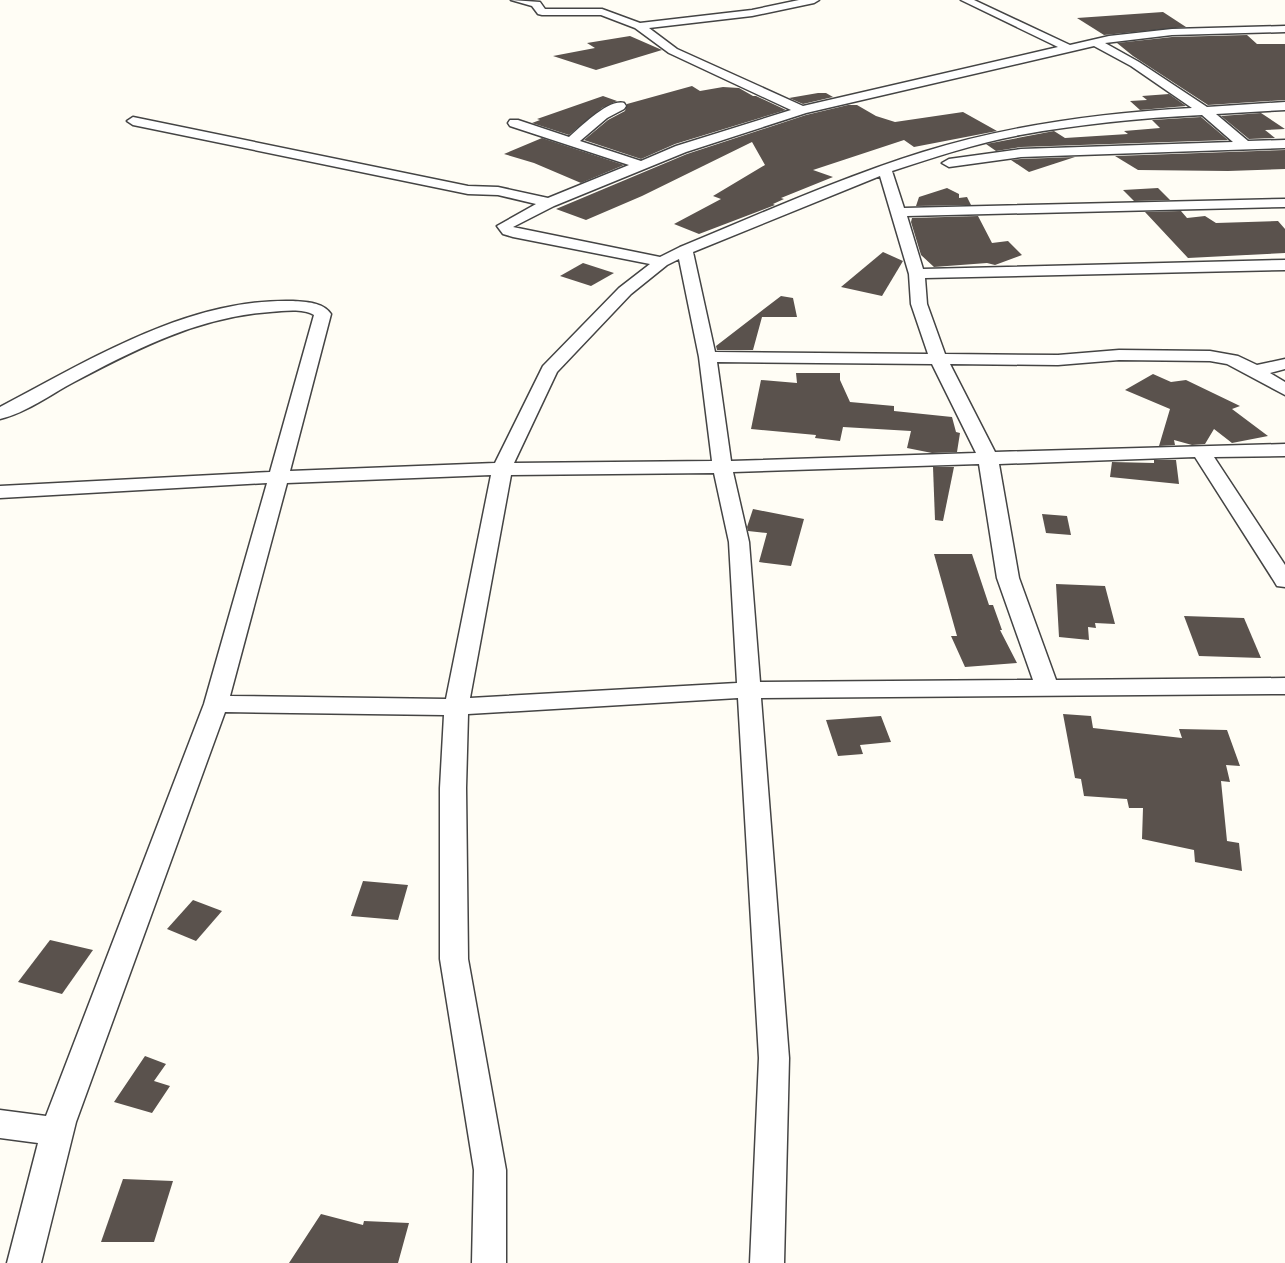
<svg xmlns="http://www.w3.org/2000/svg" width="1285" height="1263" font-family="'Times New Roman',serif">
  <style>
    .building { fill: #5a524d }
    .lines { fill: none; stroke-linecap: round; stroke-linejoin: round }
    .minor-casing { stroke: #444; stroke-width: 3 }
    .minor { fill: #fff; fill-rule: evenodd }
  </style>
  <rect width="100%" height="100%" fill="#fffdf5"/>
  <g class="building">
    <polygon points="1163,12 1186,27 1104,35 1077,18"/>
    <polygon points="1247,35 1257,44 1285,44 1285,100 1208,105 1133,56 1117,43 1172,37"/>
    <polygon points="630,36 662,50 596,70 553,56 595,48 587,43"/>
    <polygon points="692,86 700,91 723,87 739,88 753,96 756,96 786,110 675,144 641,159 584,140 608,120 625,111 627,104"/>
    <polygon points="818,93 826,93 833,97 803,104 789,98"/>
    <polygon points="1169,94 1186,106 1140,110 1130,101 1147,100 1142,96"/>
    <polygon points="603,96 617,101 602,108 569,135 532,123 540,120 537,119"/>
    <polygon points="848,105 857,105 876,116 895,122 963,112 997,131 914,147 904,140 813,170 833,177 781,198 784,199 773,204 775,205 699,234 674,224 721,199 713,196 765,165 752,142 642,196 586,220 556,209 687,154 806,115"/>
    <polygon points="1261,113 1285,129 1265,130 1275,138 1249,139 1221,116"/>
    <polygon points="1201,117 1228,140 1021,147 996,151 986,144 1054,131 1065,138 1128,134 1124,131 1160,128 1152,120"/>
    <polygon points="542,138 624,165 581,183 534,163 504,154"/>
    <polygon points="1285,150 1285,169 1228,171 1138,170 1115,156"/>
    <polygon points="1075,157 1029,172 1011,160 1021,159"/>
    <polygon points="947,188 959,194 959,198 967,197 971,205 916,206 919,197"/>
    <polygon points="1158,188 1170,200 1134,201 1123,190"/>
    <polygon points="1181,211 1187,218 1205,216 1216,223 1278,221 1285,229 1285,253 1188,258 1145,212"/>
    <polygon points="978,216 992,243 1008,241 1022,255 995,265 987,263 934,267 921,255 911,222 912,218"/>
    <polygon points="883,252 903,261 882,296 841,287"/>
    <polygon points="583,263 614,273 591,286 560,276"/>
    <polygon points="781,296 793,298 797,317 762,317 753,350 717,350 716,346"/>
    <polygon points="796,373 840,373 840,380 850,402 894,406 894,411 952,417 956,432 960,433 957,452 932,453 907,448 911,431 843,427 840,441 815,438 816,435 751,429 761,380 797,383"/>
    <polygon points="1153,374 1171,382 1186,380 1240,406 1232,409 1268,436 1232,443 1214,429 1205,444 1192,445 1174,440 1175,445 1159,446 1170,409 1125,390"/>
    <polygon points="1154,460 1176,460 1179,484 1110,477 1112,462 1154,463"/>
    <polygon points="933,467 954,467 943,521 935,520"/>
    <polygon points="753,509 804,519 791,566 759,562 767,533 748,531 747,527"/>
    <polygon points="1042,514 1067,516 1071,535 1046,533"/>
    <polygon points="934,554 972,554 989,605 993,605 1002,630 1000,630 1017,663 965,667 951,636 957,636"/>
    <polygon points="1056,584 1105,586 1115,624 1095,623 1096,628 1088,627 1089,640 1059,637"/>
    <polygon points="1184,616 1244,618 1261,658 1199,656"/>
    <polygon points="1063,714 1091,716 1093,728 1182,738 1179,729 1227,730 1240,766 1226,765 1230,782 1221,781 1227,841 1239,843 1242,871 1195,862 1194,850 1142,839 1143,808 1129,808 1127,799 1084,796 1081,779 1075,778"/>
    <polygon points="881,716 891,742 860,745 863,754 838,756 826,720"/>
    <polygon points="363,881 408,885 398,920 351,916"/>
    <polygon points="193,900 222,911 196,941 167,929"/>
    <polygon points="50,940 93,950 62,994 18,982"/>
    <polygon points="145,1056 166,1064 154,1081 170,1086 152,1113 114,1102"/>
    <polygon points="123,1179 173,1181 154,1242 101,1242"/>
    <polygon points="321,1214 363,1225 364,1221 409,1223 398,1263 289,1263"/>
  </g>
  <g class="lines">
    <g class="minor-casing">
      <path id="minor" d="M511,0L540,2L545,9H602L640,23L752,10L799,0H819L814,3L752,16L649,28L677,49L803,106L1058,47L961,0H974L1070,45L1109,36L1172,29L1285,26V32L1172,35L1105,43L1139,62L1207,107L1285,102V110L1216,114L1248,141L1285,140V148L1021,157L949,167L942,163L949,159L1021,149L1233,142L1202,115C1141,118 1080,124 1020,135C977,143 934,157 892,171L904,208L1285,199V207L907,216L923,269L1285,260V270L925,278L927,304L945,354L1058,355L1119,350L1210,351L1238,356L1257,365L1285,359V369L1270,373L1285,382V395L1227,364L1210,361L1119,360L1058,365L950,364L995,452L1285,444V456L1214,457L1285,565V587L1277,586L1274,581L1195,457L999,464L1019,578L1056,680L1285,678V694L761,698L789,1058L784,1263H750L759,1058L738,698L468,714L466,788L468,959L506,1170V1263H472L474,1170L440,959V788L444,715L225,712L76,1122L41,1263H7L38,1143L0,1138V1110L46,1116L204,704L267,483L0,498V486L270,472L314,315C302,308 284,311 270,312C199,317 136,349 74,382C51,394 26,413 0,419V407C90,360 188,298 293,301C306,302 323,302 331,314L290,471L495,463L543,366L619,288L650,264L513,237L503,234L497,226L536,204L498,195L468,194L133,125L127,121L133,117L468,186L498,187L548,198L629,165L510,126L508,123L510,120H518L569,137C581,127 608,99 624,103L626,106L624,109L607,118L580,141L641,161L676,146L791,110L669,53L635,28L601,15H542L538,14L532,6ZM1094,46L1131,66L1192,108C1101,113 1010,125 923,152C840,178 760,214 680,247L660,257L513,227L554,206L686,152L806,113ZM880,176L909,274L911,304L928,354L715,352L693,252ZM679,259L699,357L712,461L514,463L557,372L631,294L667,265ZM717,362L932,364L976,453L731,461ZM979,464L997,578L1033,680L760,682L749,542L733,472ZM714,473L729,542L737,683L470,698L511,475ZM491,475L446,699L230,696L287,483Z"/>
    </g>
    <use href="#minor" class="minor"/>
  </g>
</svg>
